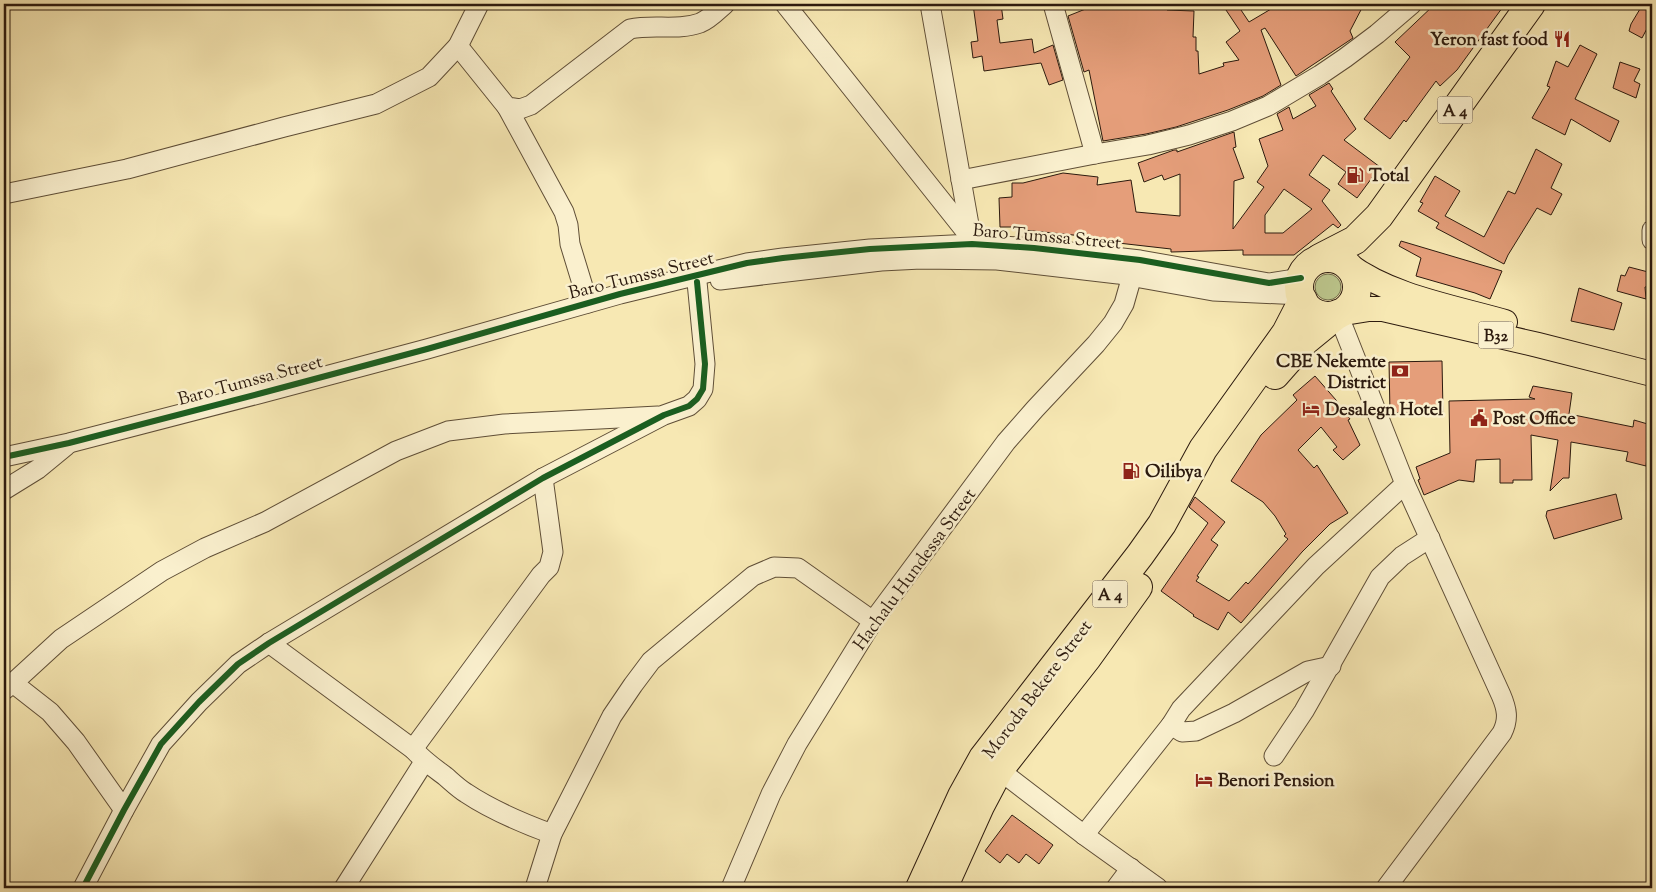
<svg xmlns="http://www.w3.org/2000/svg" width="1656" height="892" font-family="'Sorts Mill Goudy',serif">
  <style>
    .green { fill: #bcc68c; stroke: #74704d }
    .building { fill: #e59e7a; stroke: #2c1a0e; fill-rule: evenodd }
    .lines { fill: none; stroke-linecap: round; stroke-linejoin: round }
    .minor-casing { stroke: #5f4e37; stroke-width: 21 }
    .major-casing { stroke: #2c1a0e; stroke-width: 26 }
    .highway-casing { stroke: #2c1a0e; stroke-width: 30 }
    .minor { stroke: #faf0ce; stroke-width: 19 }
    .major { stroke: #f7e8b3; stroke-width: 24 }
    .highway { stroke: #f7e8b3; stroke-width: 28 }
    .cycleway-casing { stroke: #faf0ce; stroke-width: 9 }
    .cycleway { stroke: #1b5e20; stroke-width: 6 }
    .labels { text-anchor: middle; stroke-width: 5; stroke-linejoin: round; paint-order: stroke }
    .shield { fill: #faf0ce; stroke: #6a5a48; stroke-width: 1 }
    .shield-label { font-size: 16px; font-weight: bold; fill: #2c1a0e }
    .poi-label { font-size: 18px; font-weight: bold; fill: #2c1a0e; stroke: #faf0ce; text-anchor: start }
    .street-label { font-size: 18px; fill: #2c1a0e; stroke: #faf0ce }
  </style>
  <rect width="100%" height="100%" fill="#f7e8b3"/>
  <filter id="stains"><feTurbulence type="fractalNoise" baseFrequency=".004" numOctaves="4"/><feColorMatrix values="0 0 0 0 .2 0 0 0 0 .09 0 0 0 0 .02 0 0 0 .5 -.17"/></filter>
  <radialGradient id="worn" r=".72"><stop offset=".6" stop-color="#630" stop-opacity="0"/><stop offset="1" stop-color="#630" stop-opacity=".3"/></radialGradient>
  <circle class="green" cx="1328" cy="287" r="13"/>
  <g class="building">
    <polygon points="973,4 1001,4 1003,19 997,20 1000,43 1032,39 1034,53 1053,45 1063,80 1049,85 1041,63 984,71 982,56 973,58 971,42 978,41"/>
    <polygon points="1098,4 1164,4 1167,10 1194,11 1193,37 1196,37 1196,51 1198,51 1199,74 1224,66 1223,63 1239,60 1226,42 1240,31 1222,4 1237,4 1249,22 1271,9 1268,4 1364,4 1350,31 1353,38 1296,76 1265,28 1261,30 1281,85 1263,96 1228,110 1176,127 1146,134 1103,141 1089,70 1084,72 1068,16"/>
    <polygon points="1435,4 1505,4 1457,70 1440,86 1436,81 1406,122 1404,120 1390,139 1364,119 1410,57 1395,42"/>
    <polygon points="1643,4 1647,4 1652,7 1652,19 1642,38 1629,31 1631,24"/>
    <polygon points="1580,45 1597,54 1575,99 1619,121 1610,142 1571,119 1565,135 1532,118 1550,87 1547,86 1556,61 1568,67"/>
    <polygon points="1620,62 1640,69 1634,81 1640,84 1636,98 1613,88"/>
    <path d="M1329,83L1333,89L1331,91L1356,129L1344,140L1380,167L1357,198L1338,184L1346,172L1323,155L1309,175L1330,190L1322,201L1341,225L1338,228L1333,224L1294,255H1243V250L1171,252V249L1083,239V236L1023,230V227H1000L999,198L1012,197V183H1023L1063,173L1098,177L1097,185L1131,180L1136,212L1180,216V174L1164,180L1162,175L1144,182L1138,163L1174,150H1177V152L1234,132L1236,147L1233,148L1244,178L1234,181L1233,229L1264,187L1257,182L1268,166L1259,139L1283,130L1277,114L1289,107L1293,119L1316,106L1309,95ZM1284,189L1312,209L1283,233H1265V215Z"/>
    <polygon points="1536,149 1562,164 1551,188 1562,194 1551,215 1537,208 1508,255 1504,264 1436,228 1439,223 1418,211 1423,203 1420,202 1435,176 1460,191 1445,216 1484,237 1508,191 1515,194"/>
    <polygon points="1401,241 1502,271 1490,299 1475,293 1416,276 1421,258 1399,246"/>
    <polygon points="1629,267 1652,273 1652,282 1650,286 1645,287 1646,299 1617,291 1621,275 1625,276"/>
    <polygon points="1579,288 1622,303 1614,330 1571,321"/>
    <polygon points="1442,361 1443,412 1390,413 1389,362"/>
    <polygon points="1315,376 1336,400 1350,419 1348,420 1360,445 1343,460 1333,450 1337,447 1321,427 1298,450 1314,468 1317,465 1348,513 1330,524 1302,552 1241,623 1228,612 1218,630 1193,616 1194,615 1161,591 1208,523 1189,507 1195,497 1225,522 1211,540 1218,545 1197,576 1199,577 1196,581 1229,601 1246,582 1248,584 1288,539 1284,536 1286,534 1275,516 1263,502 1231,481 1261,435 1297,400 1293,395"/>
    <polygon points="1533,386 1572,393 1569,414 1633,427 1634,420 1651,425 1646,466 1626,461 1628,452 1571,442 1569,478 1563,478 1550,491 1558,440 1531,435 1532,480 1513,480 1513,483 1500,483 1500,459 1476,460 1474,482 1459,480 1424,495 1418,480 1420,479 1416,467 1450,453 1449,401 1535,399 1529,397"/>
    <polygon points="1616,494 1622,519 1554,539 1546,516 1547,511"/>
    <polygon points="1012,815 1053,845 1039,864 1026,854 1019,863 1007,854 1000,863 985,851"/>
  </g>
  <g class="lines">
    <g class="minor-casing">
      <g id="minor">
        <polyline points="785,4 971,238"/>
        <polyline points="930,4 971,236"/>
        <polyline points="1053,4 1095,154"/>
        <path d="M458,46L507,107L520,109L531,105L630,29C653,24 678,31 700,23C710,19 718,10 725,4"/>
        <polyline points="507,107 564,212 568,225 570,244 588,303"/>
        <polyline points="961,180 1095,154 1148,145 1189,135 1232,121 1268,106 1320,75 1345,58 1377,34 1412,4"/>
        <polyline points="4,194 127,169 284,127 376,104 429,77 458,46 479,4"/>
        <polyline points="1652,230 1652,240"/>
        <polyline points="720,280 881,261 921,259 997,260 1118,274 1213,291 1301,295"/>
        <path d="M1338,314L1405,484L1501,695C1507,709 1509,719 1502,733L1386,888"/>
        <polyline points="4,457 69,443 262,393 427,349 620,294 747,263 783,258 870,249 972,244 1034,248 1140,260 1269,283 1301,278"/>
        <polyline points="4,490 38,469 66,446"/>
        <path d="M269,643L413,749C424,761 433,767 445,776C452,782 458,788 466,793C493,811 522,823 552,834"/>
        <polyline points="13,683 50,712 76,742 124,810"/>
        <polyline points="4,690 13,683 61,639 162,571 205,548 265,522 396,451 448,431 504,424 658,416"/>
        <polyline points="1171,725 1182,732 1196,731 1234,713 1308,671 1331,666"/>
        <polyline points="413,749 541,575 549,567 553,552 543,478"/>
        <polyline points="1274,756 1304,711 1380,577 1402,556 1430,538"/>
        <polyline points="990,763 1084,835 1158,888"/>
        <polyline points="1084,835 1171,725 1181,709 1316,566 1405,484"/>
        <polyline points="83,888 124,810 161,744 199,702 238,664 269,643 543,478 664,415 689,406 697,399 703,389 705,364 697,282"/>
        <polyline points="344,888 424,762"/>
        <polyline points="535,888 552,834 612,716 633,685 651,661 753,576 774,567 798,568 873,621"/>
        <polyline points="731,888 771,794 797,744 873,621 1006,442 1035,409 1096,344 1113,323 1124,304 1132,276"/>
        <polyline points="1116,888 1131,868"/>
      </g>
    </g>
    <g class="major-casing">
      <g id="major">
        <path d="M1347,264C1391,297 1453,307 1505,322"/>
        <polyline points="1338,314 1369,309 1383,309 1538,345 1652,374"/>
      </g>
    </g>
    <g class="highway-casing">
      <g id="highway">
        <polyline points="1320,258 1355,240 1379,216 1531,4"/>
        <circle cx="1328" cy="287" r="29"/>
        <polyline points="1275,375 1305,341 1338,314"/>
        <polyline points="920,888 962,796 983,758 1140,555 1162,524 1203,449 1286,333 1303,300"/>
        <polyline points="943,888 980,806 999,770 1087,658 1138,587"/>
      </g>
    </g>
    <use href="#minor" class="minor"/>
    <use href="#major" class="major"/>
    <use href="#highway" class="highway"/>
    <g class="cycleway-casing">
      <g id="cycleway">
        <polyline points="4,457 69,443 262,393 427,349 620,294 747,263 783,258 870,249 972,244 1034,248 1140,260 1269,283 1301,278"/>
        <polyline points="83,888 124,810 161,744 199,702 238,664 269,643 543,478 664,415 689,406 697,399 703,389 705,364 697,282"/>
      </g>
    </g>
    <use href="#cycleway" class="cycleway"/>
  </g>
  <defs>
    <g id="restaurant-bare" transform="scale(1.35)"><path d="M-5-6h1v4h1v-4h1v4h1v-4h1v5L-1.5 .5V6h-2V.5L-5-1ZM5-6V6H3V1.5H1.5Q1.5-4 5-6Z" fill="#8f2418" stroke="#faf0ce" stroke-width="2.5" paint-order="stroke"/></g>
    <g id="fuel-bare" transform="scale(1.35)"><path d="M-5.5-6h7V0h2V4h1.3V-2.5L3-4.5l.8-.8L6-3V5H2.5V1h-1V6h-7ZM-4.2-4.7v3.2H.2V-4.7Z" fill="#8f2418" stroke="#faf0ce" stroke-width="2.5" paint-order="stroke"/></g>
    <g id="bank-bare" transform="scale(1.35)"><path d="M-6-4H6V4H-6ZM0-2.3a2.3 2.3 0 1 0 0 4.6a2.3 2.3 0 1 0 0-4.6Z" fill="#8f2418" stroke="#faf0ce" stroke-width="2.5" paint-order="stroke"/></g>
    <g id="hotel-bare" transform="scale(1.35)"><path d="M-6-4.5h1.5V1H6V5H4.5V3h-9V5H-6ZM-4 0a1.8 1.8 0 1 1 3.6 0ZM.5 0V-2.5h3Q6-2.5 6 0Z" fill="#8f2418" stroke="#faf0ce" stroke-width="2.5" paint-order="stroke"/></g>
    <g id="civic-bare" transform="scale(1.35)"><path d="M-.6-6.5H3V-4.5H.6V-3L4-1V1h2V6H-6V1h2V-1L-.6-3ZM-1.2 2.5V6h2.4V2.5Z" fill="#8f2418" stroke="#faf0ce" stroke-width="2.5" paint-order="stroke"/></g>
  </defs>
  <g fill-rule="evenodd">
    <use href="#restaurant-bare" x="1562" y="39"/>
    <use href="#fuel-bare" x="1355" y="175"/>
    <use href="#bank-bare" x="1400" y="371"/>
    <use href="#hotel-bare" x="1311" y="409"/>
    <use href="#civic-bare" x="1479" y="418"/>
    <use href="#fuel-bare" x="1131" y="471"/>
    <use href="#hotel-bare" x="1204" y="780"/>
  </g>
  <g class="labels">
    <g class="shield">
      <rect x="1437.5" y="96.5" width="35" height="27" rx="4"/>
      <rect x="1478.5" y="321.5" width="35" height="27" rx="4"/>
      <rect x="1092.5" y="580.5" width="35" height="27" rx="4"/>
    </g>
    <g class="shield-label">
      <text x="1455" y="116">A 4</text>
      <text x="1496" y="341">B32</text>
      <text x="1110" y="600">A 4</text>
    </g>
    <g class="poi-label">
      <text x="1548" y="45" text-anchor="end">Yeron fast food</text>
      <text x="1369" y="181">Total</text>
      <text x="1386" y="367" text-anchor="end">CBE Nekemte<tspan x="1386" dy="21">District</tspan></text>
      <text x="1325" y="415">Desalegn Hotel</text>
      <text x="1493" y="424">Post Office</text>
      <text x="1145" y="477">Oilibya</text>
      <text x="1218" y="786">Benori Pension</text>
    </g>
    <g class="street-label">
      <text transform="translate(1047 236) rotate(5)" y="6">Baro Tumssa Street</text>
      <text transform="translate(641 275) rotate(-14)" y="6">Baro Tumssa Street</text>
      <text transform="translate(250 380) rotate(-15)" y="6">Baro Tumssa Street</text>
      <text transform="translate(914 569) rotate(-54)" y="6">Hachalu Hundessa Street</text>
      <text transform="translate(1037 689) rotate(-53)" y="6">Moroda Bekere Street</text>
    </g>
  </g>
  <rect width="1656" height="892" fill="none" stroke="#f7e8b3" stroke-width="20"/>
  <rect x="5" y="5" width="1646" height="882" fill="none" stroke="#2c1a0e" stroke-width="2.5"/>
  <rect x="10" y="10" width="1636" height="872" fill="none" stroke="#2c1a0e"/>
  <rect width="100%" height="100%" filter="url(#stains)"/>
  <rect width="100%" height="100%" fill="url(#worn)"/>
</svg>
